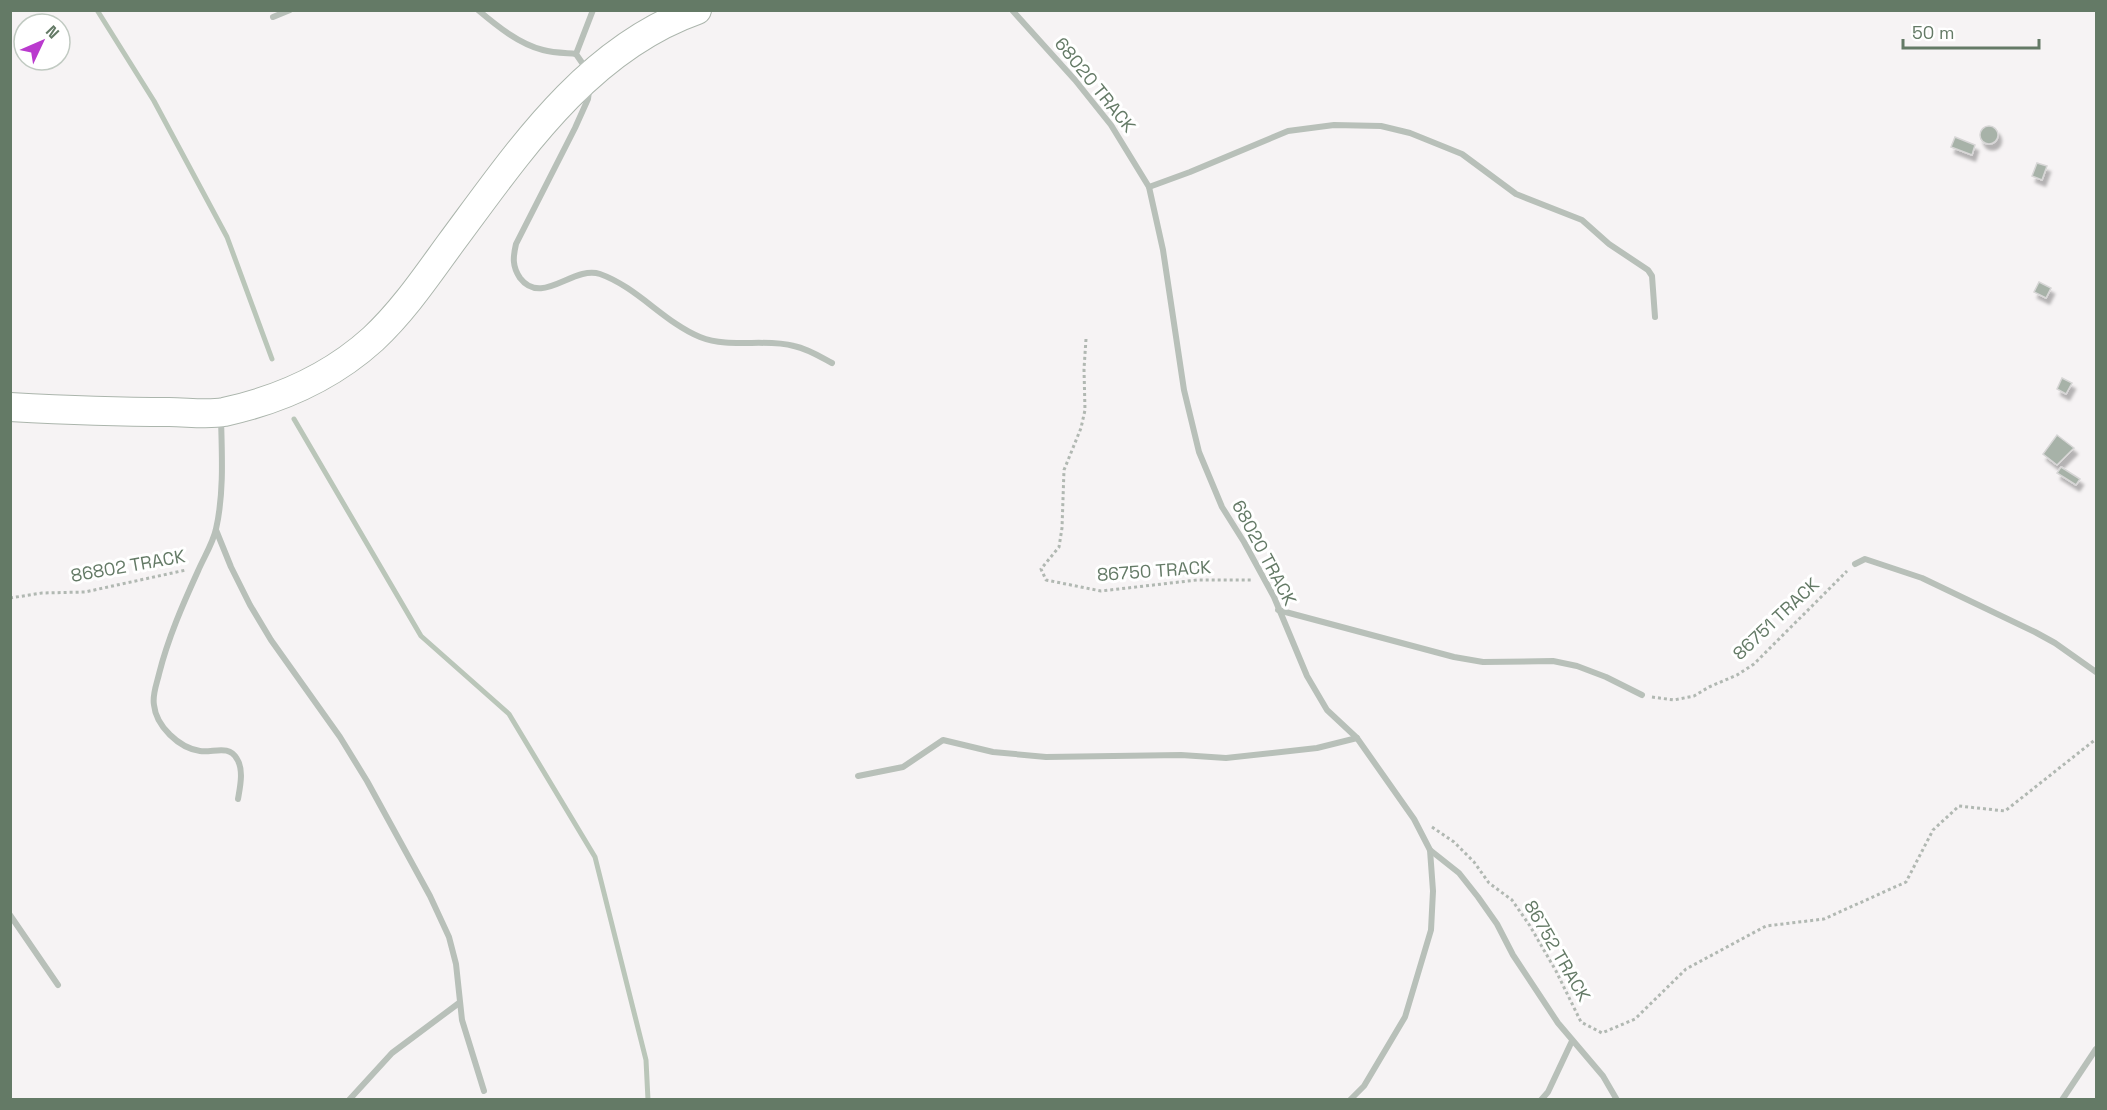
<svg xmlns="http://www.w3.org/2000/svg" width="2107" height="1110" font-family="'Space Grotesk',sans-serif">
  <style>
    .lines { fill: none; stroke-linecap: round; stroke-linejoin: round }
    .stream { stroke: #bac6b9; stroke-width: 5 }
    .building { fill: #a7b2a8; stroke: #d7d6d6; stroke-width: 1.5; filter: url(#shadow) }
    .secondary-casing { stroke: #abb5ac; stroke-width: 30 }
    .path { stroke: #b1b8b2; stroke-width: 3; stroke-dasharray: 3 3; stroke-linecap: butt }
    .street { stroke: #b8c0b9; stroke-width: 6 }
    .secondary { stroke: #fff; stroke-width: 28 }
    .labels { text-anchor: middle; stroke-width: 6; stroke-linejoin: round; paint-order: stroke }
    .street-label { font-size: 18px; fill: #647a66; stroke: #fff }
  </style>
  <defs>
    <filter id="shadow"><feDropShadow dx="3.5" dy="6" stdDeviation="1.5" flood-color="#0004"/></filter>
  </defs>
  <rect width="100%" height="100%" fill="#f6f3f4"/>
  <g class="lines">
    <g class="stream">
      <polyline points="97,10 154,101 227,237 272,359"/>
      <polyline points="294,419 421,636 509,714 595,857 646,1060 648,1100"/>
    </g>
  </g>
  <g class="building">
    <circle cx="1989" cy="135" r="9"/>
    <polygon points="1955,137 1975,145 1972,155 1951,147"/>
    <polygon points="2037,163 2047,166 2042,180 2032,176"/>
    <polygon points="2039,282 2051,288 2046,298 2034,292"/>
    <polygon points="2062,378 2072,383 2066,394 2057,389"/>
    <polygon points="2057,435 2074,448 2057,465 2043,454"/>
    <polygon points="2061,467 2080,479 2076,485 2057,473"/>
  </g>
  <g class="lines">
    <g class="secondary-casing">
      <path id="secondary" d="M10,407C64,410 116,412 169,412C187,412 207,415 224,412C279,400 331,377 373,339C403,311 426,277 450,244C517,154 586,49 697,10"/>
    </g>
    <g class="path">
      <polyline points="1086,339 1084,369 1085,410 1081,428 1064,470 1062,528 1059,547 1041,569 1046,580 1101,591 1197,580 1251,580"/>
      <polyline points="10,598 42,593 85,592 186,570"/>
      <polyline points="1652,697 1674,700 1694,696 1709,687 1737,675 1754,664 1847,571"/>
      <polyline points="1432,827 1454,842 1474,862 1489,883 1512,900 1530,926 1556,971 1581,1022 1602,1033 1635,1019 1686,969 1766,926 1824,919 1906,882 1933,830 1959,806 2005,811 2096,739"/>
    </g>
    <g class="street">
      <path d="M478,10C497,26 519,44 543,50C554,53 566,53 576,54"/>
      <polyline points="1012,10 1075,80 1111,125 1149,187 1163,250 1184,390 1199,452 1222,507 1244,542 1274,597 1307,676 1327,710 1357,738 1414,819 1430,850 1433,891 1431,930 1405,1017 1364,1086 1350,1100"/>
      <polyline points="273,17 290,10"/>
      <polyline points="587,70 576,54 593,10"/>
      <path d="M589,91L588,99L575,128L516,244C513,257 512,266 520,278C542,307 573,265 600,274C637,287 665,323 700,337C730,349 764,338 794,346C808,349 819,356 832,363"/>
      <polyline points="1149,187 1190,172 1288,131 1334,125 1381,126 1410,133 1462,154 1516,194 1582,220 1609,244 1648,270 1652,276 1655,317"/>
      <path d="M221,419C222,455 224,494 216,529C213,543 204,557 198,571C183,604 168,638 159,674C157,683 152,695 154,705C156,726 179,748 200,751C213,753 229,744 237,759C244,770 240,787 238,799"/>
      <polyline points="216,530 231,567 250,605 271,640 340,737 367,781 430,896 449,937 456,964 462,1020 484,1091"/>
      <polyline points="1855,564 1865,559 1922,578 2035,632 2055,643 2096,672"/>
      <polyline points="1278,610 1454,657 1483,662 1553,661 1577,666 1606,677 1642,695"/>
      <polyline points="858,776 903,767 943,740 993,752 1046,757 1181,755 1226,758 1317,748 1357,738"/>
      <polyline points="1430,850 1459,873 1478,897 1497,924 1513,955 1558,1023 1603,1076 1617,1100"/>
      <polyline points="10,915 58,985"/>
      <polyline points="349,1100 392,1053 459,1003"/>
      <polyline points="1541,1100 1548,1092 1572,1041"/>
      <polyline points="2062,1100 2096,1049"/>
    </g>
    <use href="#secondary" class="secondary"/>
  </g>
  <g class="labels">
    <g class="street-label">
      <text transform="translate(1095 85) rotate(51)" y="6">68020 TRACK</text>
      <text transform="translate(1264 553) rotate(62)" y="6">68020 TRACK</text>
      <text transform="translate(128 566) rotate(-10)" y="6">86802 TRACK</text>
      <text transform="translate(1154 571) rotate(-4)" y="6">86750 TRACK</text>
      <text transform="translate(1776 619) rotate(-43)" y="6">86751 TRACK</text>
      <text transform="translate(1557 951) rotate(60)" y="6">86752 TRACK</text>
    </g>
  </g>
  <rect width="2107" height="1110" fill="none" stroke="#647a66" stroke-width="24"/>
  <g transform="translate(42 42) rotate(46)"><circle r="28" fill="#ffffff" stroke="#c1cac2" stroke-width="1.5"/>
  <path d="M0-4.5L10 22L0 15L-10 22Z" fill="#ba3ace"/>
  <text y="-9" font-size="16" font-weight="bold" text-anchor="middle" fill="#647a66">N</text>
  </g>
  <path d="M1903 39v9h136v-9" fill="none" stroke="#647a66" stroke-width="3"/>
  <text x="1912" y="39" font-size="18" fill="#647a66" stroke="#ffffff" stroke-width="4.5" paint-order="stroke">50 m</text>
</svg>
